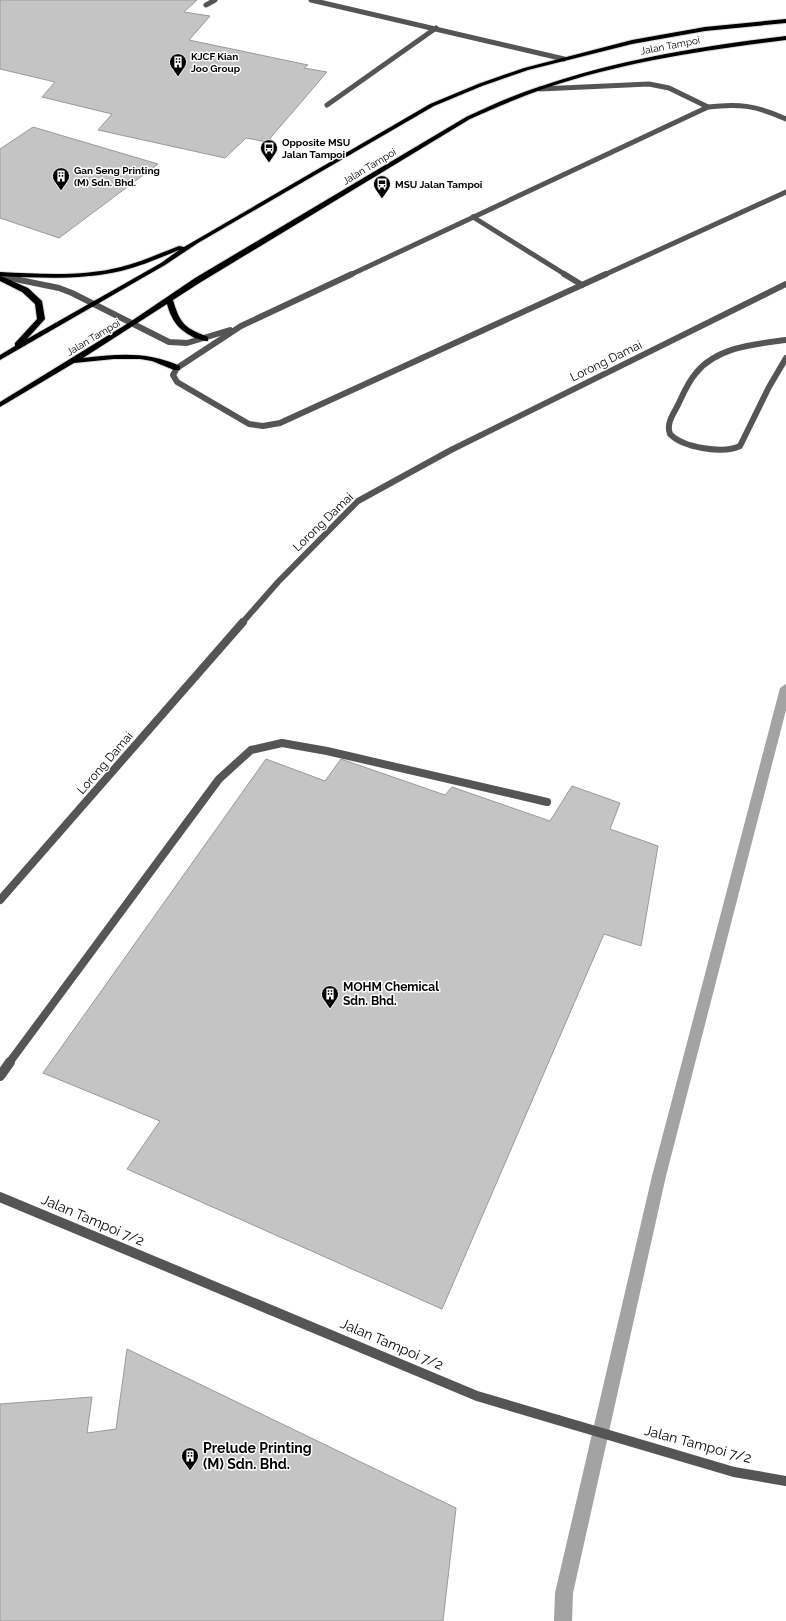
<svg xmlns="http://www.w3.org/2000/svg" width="786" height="1621" font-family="Raleway,sans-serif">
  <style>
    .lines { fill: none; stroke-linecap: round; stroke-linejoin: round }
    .stream { fill: #a3a3a3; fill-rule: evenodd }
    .building { fill: #c4c4c4; stroke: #999 }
    .primary-casing { stroke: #dbdbdb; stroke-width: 2 }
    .lane-far3 { stroke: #555; stroke-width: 5 }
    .lane-far2 { stroke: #555; stroke-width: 6 }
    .lane-far1 { stroke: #555; stroke-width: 8 }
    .lane { stroke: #555; stroke-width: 10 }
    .street-far3 { stroke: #555; stroke-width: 5 }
    .street-far2 { stroke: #555; stroke-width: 6 }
    .street-far1 { stroke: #555; stroke-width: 8 }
    .street { stroke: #555; stroke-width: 10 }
    .primary { fill: #000; fill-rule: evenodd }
    .labels { text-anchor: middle; stroke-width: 3; stroke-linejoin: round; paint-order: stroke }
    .far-street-label { font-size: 10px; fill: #000; stroke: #fff }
    .far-poi-label { font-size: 10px; font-weight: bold; fill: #000; stroke: #fff; text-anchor: start }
    .street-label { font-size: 12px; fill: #000; stroke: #fff }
    .poi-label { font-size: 12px; font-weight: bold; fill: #000; stroke: #fff; text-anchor: start }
    .near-street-label { font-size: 14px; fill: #000; stroke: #fff }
    .near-poi-label { font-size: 14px; font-weight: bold; fill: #000; stroke: #fff; text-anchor: start }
  </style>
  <rect width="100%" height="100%" fill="#fff"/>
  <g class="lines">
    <polygon class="stream" points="786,684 786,710 666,1176 573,1593 572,1621 554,1621 555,1593 652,1176 780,688"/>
  </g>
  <g class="building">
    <polygon points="0,0 197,0 184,12 210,16 189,40 308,65 304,68 327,72 267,142 246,138 225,158 98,130 112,114 42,97 55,82 0,69"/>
    <polygon points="33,127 158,164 59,238 0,218 0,149"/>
    <polygon points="266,759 325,781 341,759 445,795 452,787 550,821 572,786 620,803 610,829 658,846 641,946 604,934 442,1309 127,1169 160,1121 43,1073"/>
    <polygon points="127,1349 456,1508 443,1621 0,1621 0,1404 92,1397 87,1433 116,1429"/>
  </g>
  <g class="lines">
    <g class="primary-casing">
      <g id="primary">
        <path d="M786,19V23L705,31L632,44L528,70L482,86L434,106L198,243L165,265L0,360V355L15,346V343L37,319L35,304L22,292L0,281V272C40,274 82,277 121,267C141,262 160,253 179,246L184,247L430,104L478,84L524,68L632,40L705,27ZM179,250L161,263L27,339L45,319L42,301L28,288L1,276C41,278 82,280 121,271C141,266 160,258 179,250Z"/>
        <path d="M786,36V40C705,50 623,62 546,88C520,97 495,108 470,119L201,282L173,300C180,324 185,328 208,337V341C203,341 200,339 195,338C179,330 172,322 167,304L83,358C117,354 148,351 180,366V370H174L152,361L140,359H114L74,363L0,407V402L130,322L195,278L466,117C491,105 516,94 542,86C621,59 703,46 786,36Z"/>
      </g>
    </g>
    <g class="lane-far3">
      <polyline points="311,0 564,59"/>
      <polyline points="206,5 215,0"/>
      <polyline points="327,105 436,28"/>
      <polyline points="473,217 566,275"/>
    </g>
    <g class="lane-far2">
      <polyline points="564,274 582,285"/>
      <path d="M786,340C755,344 717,347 696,373C688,382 683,394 678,405C673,414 666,424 670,434C683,448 724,454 740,446L769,387L786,358"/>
    </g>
    <polyline class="lane-far1" points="9,1063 219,779 251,750 282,743 327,751 547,802"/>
    <polyline class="lane" points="0,1076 10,1062"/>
    <g class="street-far3">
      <polyline points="540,89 649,84 669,88 708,107"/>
      <path d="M350,275L708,107C740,103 757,106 786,119"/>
      <polyline points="604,275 786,192"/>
    </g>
    <g class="street-far2">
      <polyline points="352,274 241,326 177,368 173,375 177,382 249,424 263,426 280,423 606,274"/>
      <polyline points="0,276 59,288 72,293 169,342 187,343 230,330"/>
      <polyline points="242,623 278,582 358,501 451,450 786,284"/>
    </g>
    <polyline class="street-far1" points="0,900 243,622"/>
    <polyline class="street" points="0,1197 477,1396 734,1472 786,1481"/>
    <use href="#primary" class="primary"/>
  </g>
  <defs>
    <g id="building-pin" transform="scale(0.9)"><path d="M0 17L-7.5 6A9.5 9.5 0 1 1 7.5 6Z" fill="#000" stroke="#fff"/><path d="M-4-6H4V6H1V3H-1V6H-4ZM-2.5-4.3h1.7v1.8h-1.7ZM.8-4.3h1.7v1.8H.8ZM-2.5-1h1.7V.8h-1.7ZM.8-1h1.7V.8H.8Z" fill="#fff"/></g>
    <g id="bus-pin" transform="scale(0.9)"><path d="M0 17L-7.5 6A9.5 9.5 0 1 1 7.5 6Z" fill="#000" stroke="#fff"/><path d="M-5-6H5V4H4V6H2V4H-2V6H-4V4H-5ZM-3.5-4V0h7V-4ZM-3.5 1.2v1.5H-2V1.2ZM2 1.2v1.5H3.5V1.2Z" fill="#fff"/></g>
  </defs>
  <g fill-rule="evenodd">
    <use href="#building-pin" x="178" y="62"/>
    <use href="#bus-pin" x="269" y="148"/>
    <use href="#building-pin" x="61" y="176"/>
    <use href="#bus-pin" x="382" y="184"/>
    <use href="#building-pin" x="330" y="994"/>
    <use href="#building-pin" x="190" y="1456"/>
  </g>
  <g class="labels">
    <g class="far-street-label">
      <text transform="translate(670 45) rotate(-11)" y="4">Jalan Tampoi</text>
      <text transform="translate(369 166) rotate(-31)" y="4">Jalan Tampoi</text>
      <text transform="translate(93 337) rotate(-31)" y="4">Jalan Tampoi</text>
    </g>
    <g class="far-poi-label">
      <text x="191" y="60">KJCF Kian<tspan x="191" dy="12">Joo Group</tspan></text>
      <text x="282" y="146">Opposite MSU<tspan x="282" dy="12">Jalan Tampoi</tspan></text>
      <text x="74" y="174">Gan Seng Printing<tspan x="74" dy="12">(M) Sdn. Bhd.</tspan></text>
      <text x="395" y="188">MSU Jalan Tampoi</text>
    </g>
    <g class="street-label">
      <text transform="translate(606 361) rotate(-26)" y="4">Lorong Damai</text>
      <text transform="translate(323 522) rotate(-44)" y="4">Lorong Damai</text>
      <text transform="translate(105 763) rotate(-49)" y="4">Lorong Damai</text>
    </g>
    <g class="poi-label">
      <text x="343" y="991">MOHM Chemical<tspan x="343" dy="14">Sdn. Bhd.</tspan></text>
    </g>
    <g class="near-street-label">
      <text transform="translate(93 1220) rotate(23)" y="5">Jalan Tampoi 7/2</text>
      <text transform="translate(392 1344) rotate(23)" y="5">Jalan Tampoi 7/2</text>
      <text transform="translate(698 1444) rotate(15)" y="5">Jalan Tampoi 7/2</text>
    </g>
    <g class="near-poi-label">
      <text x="203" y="1453">Prelude Printing<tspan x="203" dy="16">(M) Sdn. Bhd.</tspan></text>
    </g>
  </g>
</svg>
